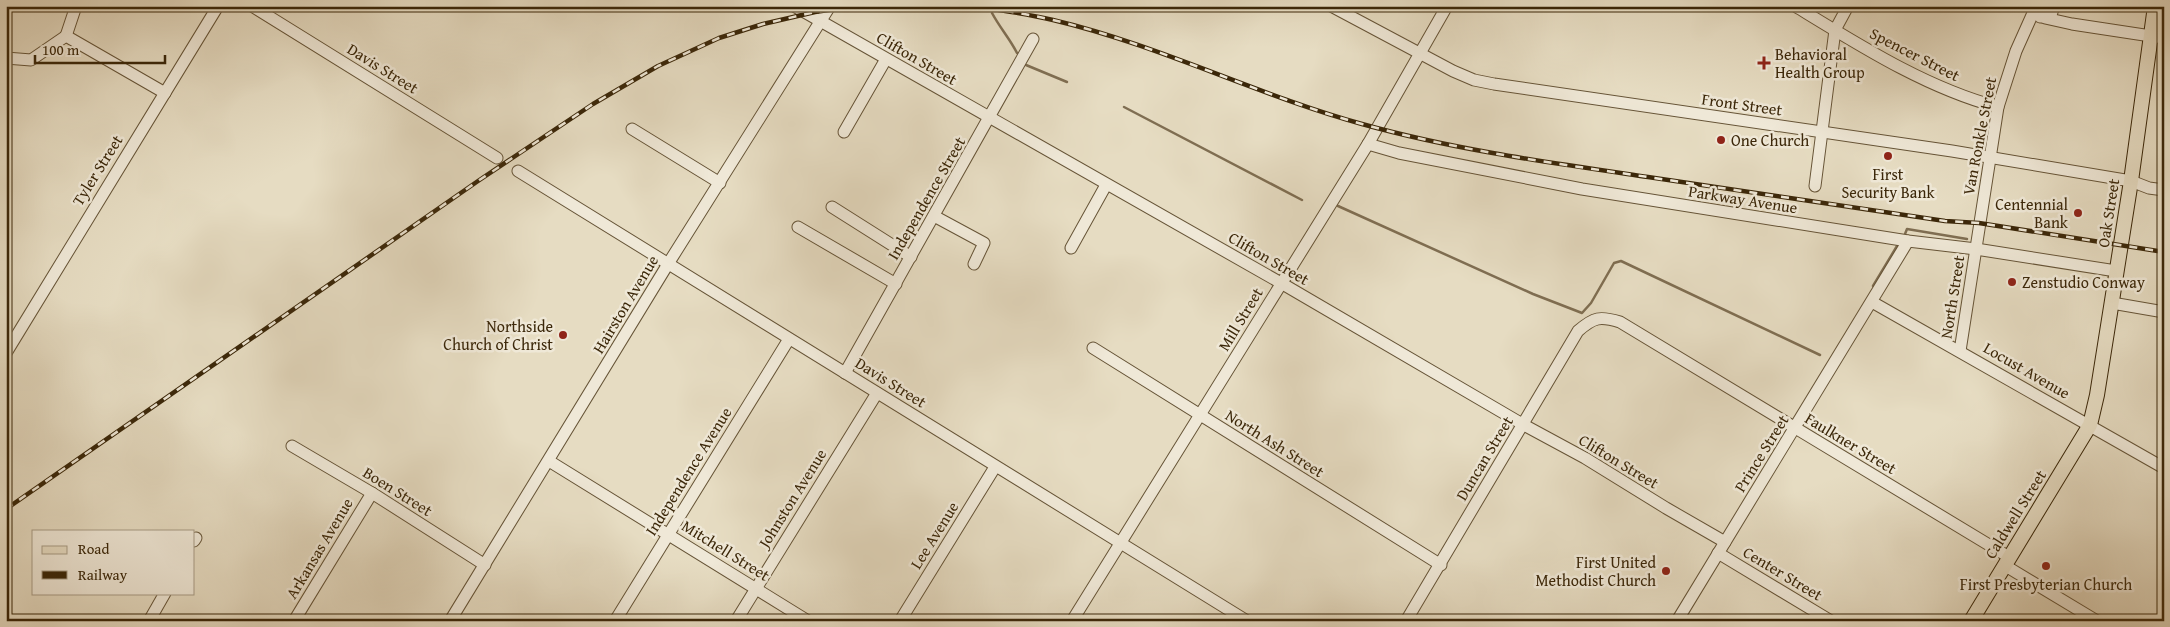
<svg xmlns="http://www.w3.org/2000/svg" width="2170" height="627" font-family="'Gentium Book Plus',serif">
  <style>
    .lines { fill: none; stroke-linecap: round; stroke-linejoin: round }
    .stream { stroke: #7f6e52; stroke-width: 2.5 }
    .minor-casing { stroke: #665437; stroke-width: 13 }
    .major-casing { stroke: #3b2709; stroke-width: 16 }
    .minor { stroke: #efe8d7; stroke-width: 11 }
    .major { stroke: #e6dcc2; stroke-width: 14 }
    .rail-casing { stroke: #3b2709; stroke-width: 4.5 }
    .rail { stroke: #efe8d7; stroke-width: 2.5; stroke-dasharray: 8; stroke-linecap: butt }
    .poi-dot { fill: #8f2418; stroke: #efe8d7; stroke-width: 2 }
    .labels { text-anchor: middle; stroke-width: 5; stroke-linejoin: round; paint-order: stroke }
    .poi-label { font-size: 16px; fill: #3b2709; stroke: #efe8d7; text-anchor: start }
    .street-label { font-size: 16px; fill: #3b2709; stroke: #efe8d7 }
  </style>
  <rect width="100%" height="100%" fill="#e6dcc2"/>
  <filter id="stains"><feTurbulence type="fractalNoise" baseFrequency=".004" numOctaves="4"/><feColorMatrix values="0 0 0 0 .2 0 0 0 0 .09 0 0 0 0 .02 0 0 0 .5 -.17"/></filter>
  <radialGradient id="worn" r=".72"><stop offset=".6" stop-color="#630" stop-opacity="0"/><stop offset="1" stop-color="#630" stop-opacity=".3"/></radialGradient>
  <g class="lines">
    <g class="stream">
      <path d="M992,13C1000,28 1010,39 1017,53"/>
      <polyline points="1026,65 1067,82"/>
      <polyline points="1124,107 1302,200"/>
      <polyline points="1338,206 1533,294 1582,313 1591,303 1614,263 1621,261 1820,355"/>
      <polyline points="1905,234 1907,229 1967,239"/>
      <polyline points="1873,286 1897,246"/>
    </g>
    <g class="minor-casing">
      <g id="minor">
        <polyline points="252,6 497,158"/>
        <polyline points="794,6 1281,283 1524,425 1585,458 1666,508 1725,542"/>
        <polyline points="1331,6 1453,71 1474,80 1494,84 1952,151 2131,181 2149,188 2164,190"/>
        <path d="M1795,6C1859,45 1926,88 1998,107"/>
        <polyline points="2040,17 2051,15 2054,6"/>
        <polyline points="2045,18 2072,24 2164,38"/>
        <polyline points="66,36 165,93"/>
        <polyline points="66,36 76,6"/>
        <polyline points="6,58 31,60 66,36"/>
        <polyline points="632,129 720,183"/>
        <polyline points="844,132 886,59"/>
        <polyline points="1368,144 1399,153 1582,189 1908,241 1976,249 2116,271"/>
        <polyline points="518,171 1247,621"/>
        <polyline points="1815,186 1835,30 1848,6"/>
        <polyline points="832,207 911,257"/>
        <polyline points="934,216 984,243 974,264"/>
        <polyline points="798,227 896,284"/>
        <polyline points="1071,248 1106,185"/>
        <polyline points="1872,302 2164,468"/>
        <polyline points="2112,303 2164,312"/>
        <polyline points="1093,348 1441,565"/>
        <polyline points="1960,351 1998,107 2016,51 2033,13"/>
        <polyline points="6,353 218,6"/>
        <polyline points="845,373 1033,39"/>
        <polyline points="292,446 372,493 485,565"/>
        <polyline points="549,461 808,621"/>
        <polyline points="194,541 196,538"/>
        <polyline points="1718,553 1831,621"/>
        <polyline points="2004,565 2097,621"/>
        <polyline points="149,621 165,593"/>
        <polyline points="294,621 372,493"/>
        <polyline points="450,621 668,264 830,6"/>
        <polyline points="615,621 789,339"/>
        <polyline points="736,621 877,393"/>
        <polyline points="900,621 995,467"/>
        <polyline points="1072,621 1368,144 1447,6"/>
        <path d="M1406,621L1578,331C1594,317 1600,316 1620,322L2009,557"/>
        <polyline points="1677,621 1908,241"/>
      </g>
    </g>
    <g class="major-casing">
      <polyline id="major" points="1971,621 2090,425 2097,395 2131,181 2155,6"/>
    </g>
    <use href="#minor" class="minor"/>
    <use href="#major" class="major"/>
    <g class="rail-casing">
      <g id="rail">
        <path d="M974,6C1001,10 1027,14 1053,20C1159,45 1257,95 1362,124C1455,150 1552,163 1648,177C1747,192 1846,206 1945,221L1979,223L2164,252"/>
        <polyline points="6,509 478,181 593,104 658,66 719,38 763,24 815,12 855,6"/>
      </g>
    </g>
    <use href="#rail" class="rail"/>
  </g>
  <g class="poi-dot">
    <path d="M1761.5 55.5h5v5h5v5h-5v5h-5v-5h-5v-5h5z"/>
    <circle cx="1721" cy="140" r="5"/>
    <circle cx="1888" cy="156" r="5"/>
    <circle cx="2078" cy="213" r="5"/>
    <circle cx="2012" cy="282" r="5"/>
    <circle cx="563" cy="335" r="5"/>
    <circle cx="2046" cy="566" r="5"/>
    <circle cx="1666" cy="571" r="5"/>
  </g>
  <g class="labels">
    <g class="poi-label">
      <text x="1775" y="60">Behavioral<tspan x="1775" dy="18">Health Group</tspan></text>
      <text x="1731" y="146">One Church</text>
      <text x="1888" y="180" text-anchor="middle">First<tspan x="1888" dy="18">Security Bank</tspan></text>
      <text x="2068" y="210" text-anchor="end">Centennial<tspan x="2068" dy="18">Bank</tspan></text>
      <text x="2022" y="288">Zenstudio Conway</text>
      <text x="553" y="332" text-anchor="end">Northside<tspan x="553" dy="18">Church of Christ</tspan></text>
      <text x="1656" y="568" text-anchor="end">First United<tspan x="1656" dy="18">Methodist Church</tspan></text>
      <text x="2046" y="590" text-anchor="middle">First Presbyterian Church</text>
    </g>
    <g class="street-label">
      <text transform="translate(1915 54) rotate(27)" y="6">Spencer Street</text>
      <text transform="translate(917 58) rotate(30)" y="6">Clifton Street</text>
      <text transform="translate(383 68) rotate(32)" y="6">Davis Street</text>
      <text transform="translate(1742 104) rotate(8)" y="6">Front Street</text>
      <text transform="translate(1979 136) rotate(-79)" y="6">Van Ronkle Street</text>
      <text transform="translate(97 170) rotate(-58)" y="6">Tyler Street</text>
      <text transform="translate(926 198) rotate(-60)" y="6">Independence Street</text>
      <text transform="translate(1743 199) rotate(9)" y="6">Parkway Avenue</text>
      <text transform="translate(2108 213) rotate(-81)" y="6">Oak Street</text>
      <text transform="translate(1269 258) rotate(30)" y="6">Clifton Street</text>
      <text transform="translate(1952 297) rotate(-81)" y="6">North Street</text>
      <text transform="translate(625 304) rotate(-59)" y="6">Hairston Avenue</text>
      <text transform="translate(1240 319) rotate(-59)" y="6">Mill Street</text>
      <text transform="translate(2027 370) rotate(30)" y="6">Locust Avenue</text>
      <text transform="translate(891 382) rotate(32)" y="6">Davis Street</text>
      <text transform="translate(1275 443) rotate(32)" y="6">North Ash Street</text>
      <text transform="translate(1851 443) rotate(31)" y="6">Faulkner Street</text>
      <text transform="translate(1761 453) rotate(-58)" y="6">Prince Street</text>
      <text transform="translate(1484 458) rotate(-59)" y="6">Duncan Street</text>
      <text transform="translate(1619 461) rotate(31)" y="6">Clifton Street</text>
      <text transform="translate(688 471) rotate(-58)" y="6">Independence Avenue</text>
      <text transform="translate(398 491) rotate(32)" y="6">Boen Street</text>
      <text transform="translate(792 498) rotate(-58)" y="6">Johnston Avenue</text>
      <text transform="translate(2015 514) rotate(-58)" y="6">Caldwell Street</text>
      <text transform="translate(934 535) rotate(-58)" y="6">Lee Avenue</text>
      <text transform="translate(319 548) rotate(-59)" y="6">Arkansas Avenue</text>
      <text transform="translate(726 550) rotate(32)" y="6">Mitchell Street</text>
      <text transform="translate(1783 573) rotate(31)" y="6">Center Street</text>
    </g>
  </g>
  <rect width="2170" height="627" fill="none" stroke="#e6dcc2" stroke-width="25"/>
  <rect x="8" y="8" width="2155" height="612" fill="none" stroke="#3b2709" stroke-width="2.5"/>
  <rect x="12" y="12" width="2145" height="602" fill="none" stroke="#3b2709"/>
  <rect x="32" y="530" width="162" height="65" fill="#efe8d7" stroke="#a79b85"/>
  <rect x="42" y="546" width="25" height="8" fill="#e6dcc2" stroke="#a79b85"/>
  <text x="78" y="554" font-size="15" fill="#3b2709">Road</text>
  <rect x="42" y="571" width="25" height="8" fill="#3b2709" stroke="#a79b85"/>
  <text x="78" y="580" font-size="15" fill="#3b2709">Railway</text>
  <path d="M35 55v8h130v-8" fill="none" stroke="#3b2709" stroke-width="2.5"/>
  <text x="42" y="55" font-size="15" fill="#3b2709" stroke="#efe8d7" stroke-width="4" paint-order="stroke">100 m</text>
  <rect width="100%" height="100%" filter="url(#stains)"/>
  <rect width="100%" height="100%" fill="url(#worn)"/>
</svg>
